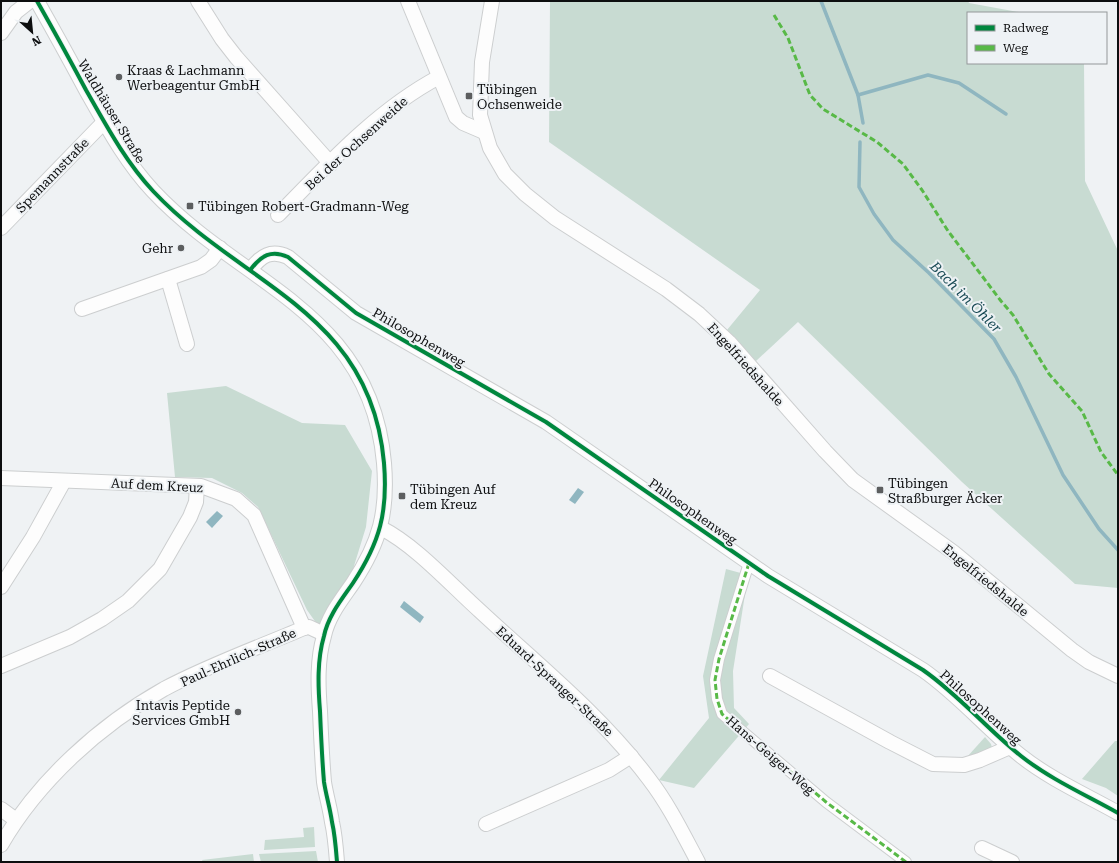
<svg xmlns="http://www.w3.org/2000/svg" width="1119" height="863" font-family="'Roboto Serif',serif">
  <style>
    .green { fill: #c8dbd2 }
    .water { fill: #8fb6c0 }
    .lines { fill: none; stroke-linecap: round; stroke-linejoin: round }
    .stream { stroke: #8fb6c0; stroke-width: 3.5 }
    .pedestrian-casing { stroke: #cccecf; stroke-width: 12 }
    .minor-casing { stroke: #cccecf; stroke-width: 16 }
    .pedestrian { stroke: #fdfdfd; stroke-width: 10 }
    .minor { stroke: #fdfdfd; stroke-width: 14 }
    .quiet { stroke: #58b947; stroke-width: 3; stroke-dasharray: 6 3; stroke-linecap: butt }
    .cycleway-casing { stroke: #eef2f5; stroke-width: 6 }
    .cycleway { stroke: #00873e; stroke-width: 4 }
    .poi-dot { fill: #5c5e5f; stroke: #eef2f5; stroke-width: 1.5 }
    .labels { text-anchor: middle; stroke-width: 4; stroke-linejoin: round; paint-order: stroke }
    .poi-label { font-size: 13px; fill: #0d0e0f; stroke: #eef2f5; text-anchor: start }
    .street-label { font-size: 13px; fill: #0d0e0f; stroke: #eef2f5 }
    .water-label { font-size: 14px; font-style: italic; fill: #194a54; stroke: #eef2f5 }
  </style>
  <rect width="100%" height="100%" fill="#eff2f4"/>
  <g class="green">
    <polygon points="550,1 968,1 969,3 1024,13 968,13 968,63 1084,63 1085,181 1118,251 1118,588 1075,584 962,482 798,322 756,361 727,330 760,290 549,142"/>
    <polygon points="430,345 457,360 456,363 428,347"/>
    <polygon points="226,386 302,423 345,425 372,471 366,527 346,592 324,634 307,610 258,507 242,493 212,478 175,477 167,393"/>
    <polygon points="726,569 748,575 733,671 734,708 749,724 694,788 659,780 709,718 703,676"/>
    <polygon points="985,737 991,744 992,748 990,752 967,757"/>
    <polygon points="1115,741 1118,741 1118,796 1106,788 1082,779"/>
    <polygon points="314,827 315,847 264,850 265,840 304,837 303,828"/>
    <polygon points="316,851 318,862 261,862 259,854"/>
    <polygon points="253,854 254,862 203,862 202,860"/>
  </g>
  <g class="water">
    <polygon points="578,488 584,492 575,504 569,500"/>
    <polygon points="217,511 223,516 212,528 206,522"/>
    <polygon points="404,601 424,617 420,623 400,607"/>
  </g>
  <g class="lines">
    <g class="stream">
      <polyline points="821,1 858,95 863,123"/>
      <polyline points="858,95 928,75 959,83 1006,114"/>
      <polyline points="860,142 859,187 874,214 893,240 929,273 994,339 1016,377 1063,475 1099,529 1118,550"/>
    </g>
    <g class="pedestrian-casing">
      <polyline id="pedestrian" points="749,563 719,659 715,680 717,699 722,714 826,802 906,862"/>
    </g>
    <g class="minor-casing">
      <g id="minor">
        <path d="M37,1C54,31 70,60 86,90C106,125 125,161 153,191C242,286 371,311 384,463C388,512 380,542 353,583C342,599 328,616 324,636C317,660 318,686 320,711C321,735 322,759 324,782C326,795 330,808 332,822C335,835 336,849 337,862"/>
        <polyline points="198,1 222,39 236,57 331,164"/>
        <polyline points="408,1 456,117 463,123 484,132"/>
        <polyline points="492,1 482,62 480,115 490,148 505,174 525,194 555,218 666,289 699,314 729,342 825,451 853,480 953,552 1072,650 1089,662 1118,676"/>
        <polyline points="1,33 16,12 30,1"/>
        <path d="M278,215C327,165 377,110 439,77"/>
        <polyline points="1,228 104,122"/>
        <path d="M251,269C261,256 271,249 288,257L356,313L546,422L768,576L923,670C959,695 987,729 1021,756C1050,779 1086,795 1118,813"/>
        <polyline points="168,279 187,344"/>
        <polyline points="82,309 201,267 211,260 220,248"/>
        <polyline points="1,478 201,486 236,499 254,515 304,628"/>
        <path d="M381,528C415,545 451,585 480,611C538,665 601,715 649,779C669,805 683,834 698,862"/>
        <polyline points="1,587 33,537 64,481"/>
        <polyline points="1,666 70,637 102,619 128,601 160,569 190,517 196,502 197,486"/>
        <polyline points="770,676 890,742 933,764 964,765 980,760 1010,747"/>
        <polyline points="1,809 16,820"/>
        <polyline points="486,824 609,770 631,756"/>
        <path d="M1,845C38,781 100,725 164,689C209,665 257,648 304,628L309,627L324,634"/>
        <polyline points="982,848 1012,862"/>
      </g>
    </g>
    <use href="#pedestrian" class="pedestrian"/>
    <use href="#minor" class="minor"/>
    <g class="quiet">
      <polyline points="774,15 788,38 810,95 823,109 877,142 903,164 922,190 948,231 1001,301 1013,315 1049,374 1082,411 1101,452 1118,475"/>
      <polyline points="749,563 719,659 715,680 717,699 722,714 826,802 906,862"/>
    </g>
    <g class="cycleway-casing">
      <g id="cycleway">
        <path d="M37,1C54,31 70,60 86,90C106,125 125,161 153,191C242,286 371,311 384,463C388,512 380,542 353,583C342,599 328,616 324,636C317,660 318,686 320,711C321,735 322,759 324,782C326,795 330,808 332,822C335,835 336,849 337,862"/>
        <path d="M251,269C261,256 271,249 288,257L356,313L546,422L768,576L923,670C959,695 987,729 1021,756C1050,779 1086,795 1118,813"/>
      </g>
    </g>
    <use href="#cycleway" class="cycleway"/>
  </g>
  <g class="poi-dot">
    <circle cx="119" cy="77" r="4"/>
    <rect x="465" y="92" width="8" height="8" rx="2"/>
    <rect x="186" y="202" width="8" height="8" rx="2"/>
    <circle cx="181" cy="248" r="4"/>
    <rect x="876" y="486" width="8" height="8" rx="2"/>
    <rect x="398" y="492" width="8" height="8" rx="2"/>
    <circle cx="238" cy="712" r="4"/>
  </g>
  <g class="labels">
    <g class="poi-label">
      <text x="127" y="75">Kraas &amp; Lachmann<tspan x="127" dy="15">Werbeagentur GmbH</tspan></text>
      <text x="477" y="94">Tübingen<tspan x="477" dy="15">Ochsenweide</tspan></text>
      <text x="198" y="211">Tübingen Robert-Gradmann-Weg</text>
      <text x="173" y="253" text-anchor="end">Gehr</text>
      <text x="888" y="488">Tübingen<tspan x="888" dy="15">Straßburger Äcker</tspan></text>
      <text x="410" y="494">Tübingen Auf<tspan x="410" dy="15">dem Kreuz</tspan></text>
      <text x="230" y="710" text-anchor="end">Intavis Peptide<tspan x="230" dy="15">Services GmbH</tspan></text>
    </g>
    <g class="street-label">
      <text transform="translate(112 111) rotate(59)" y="5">Waldhäuser Straße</text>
      <text transform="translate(356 143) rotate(-42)" y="5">Bei der Ochsenweide</text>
      <text transform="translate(52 175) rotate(-46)" y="5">Spemannstraße</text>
      <text transform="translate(419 337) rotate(30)" y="5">Philosophenweg</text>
      <text transform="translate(746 364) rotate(48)" y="5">Engelfriedshalde</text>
      <text transform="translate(157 485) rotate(3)" y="5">Auf dem Kreuz</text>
      <text transform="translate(693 511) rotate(35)" y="5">Philosophenweg</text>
      <text transform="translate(986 580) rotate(39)" y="5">Engelfriedshalde</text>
      <text transform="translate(238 657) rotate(-24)" y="5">Paul-Ehrlich-Straße</text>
      <text transform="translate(555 681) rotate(43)" y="5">Eduard-Spranger-Straße</text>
      <text transform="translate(981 707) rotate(42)" y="5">Philosophenweg</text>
      <text transform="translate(771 755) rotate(41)" y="5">Hans-Geiger-Weg</text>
    </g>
    <g class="water-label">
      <text transform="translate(966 297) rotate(45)" y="5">Bach im Öhler</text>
    </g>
  </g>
  <rect width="1119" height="863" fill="none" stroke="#0d0e0f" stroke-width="4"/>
  <rect x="967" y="12" width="140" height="52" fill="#eef2f5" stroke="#949799"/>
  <rect x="975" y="25" width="20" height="6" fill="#00873e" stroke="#949799"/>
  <text x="1003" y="32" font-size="12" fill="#0d0e0f">Radweg</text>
  <rect x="975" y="45" width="20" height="6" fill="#58b947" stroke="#949799"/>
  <text x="1003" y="52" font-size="12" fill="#0d0e0f">Weg</text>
  <g transform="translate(32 32) rotate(153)" stroke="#eef2f5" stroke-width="3" paint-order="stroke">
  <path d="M0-3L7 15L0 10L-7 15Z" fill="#0d0e0f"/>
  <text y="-6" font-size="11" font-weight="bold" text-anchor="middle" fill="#0d0e0f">N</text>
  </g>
</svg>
